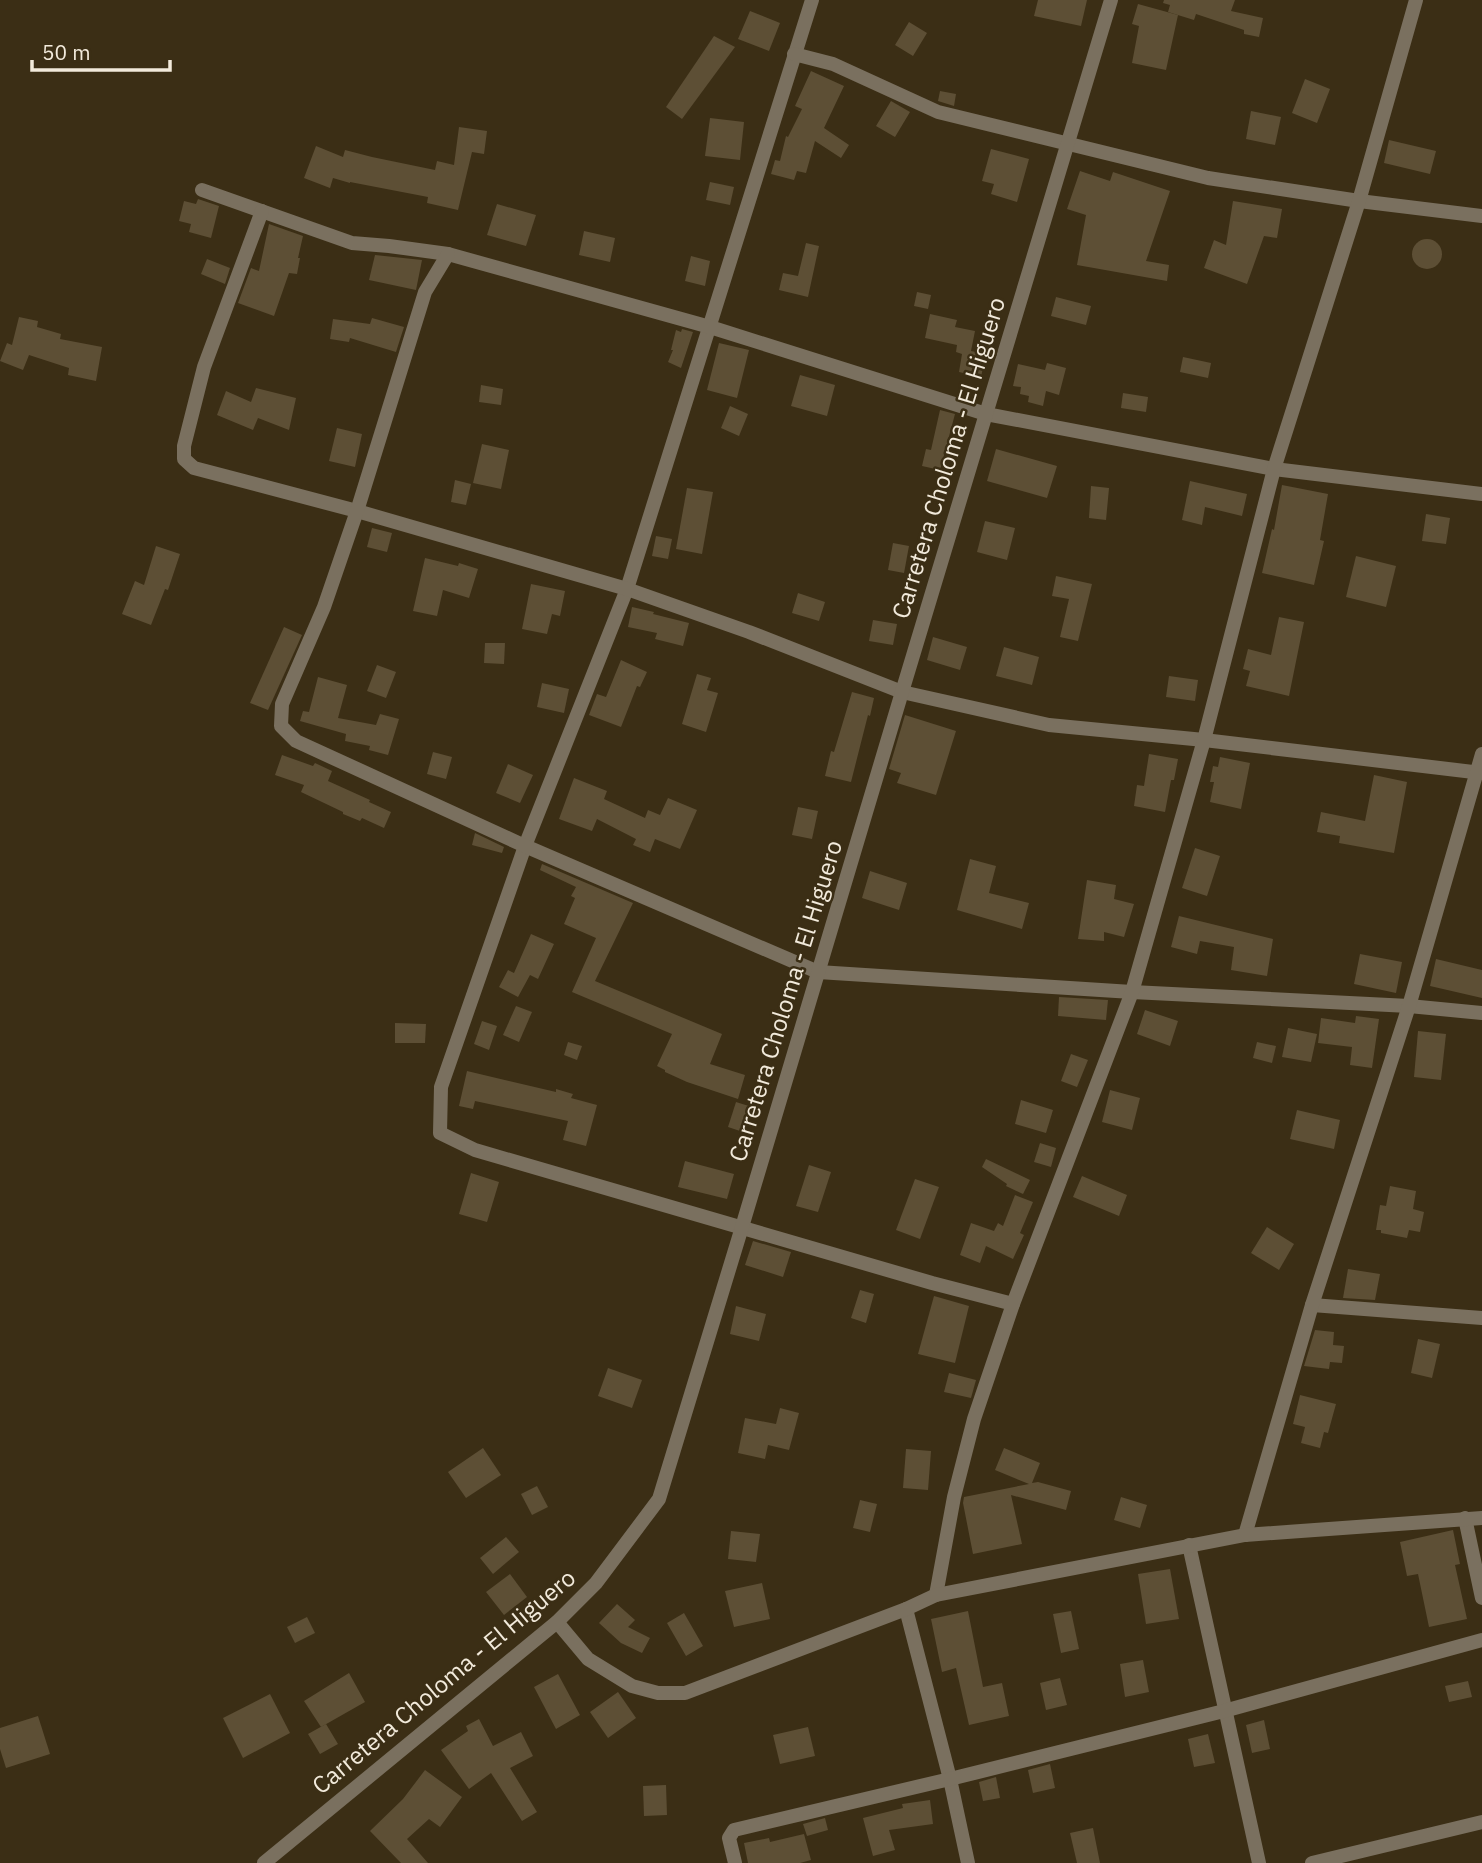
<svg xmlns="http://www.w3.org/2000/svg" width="1482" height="1863" font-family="'IBM Plex Sans',sans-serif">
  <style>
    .building { fill: #5d4f35 }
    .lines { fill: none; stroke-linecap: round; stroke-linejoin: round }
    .minor { stroke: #7a705f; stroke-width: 14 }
    .tertiary { stroke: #7a705f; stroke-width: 14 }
    .labels { text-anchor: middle; stroke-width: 5; stroke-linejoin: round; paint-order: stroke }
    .street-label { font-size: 24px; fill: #f2eadb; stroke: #3b2e15 }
  </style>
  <rect width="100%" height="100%" fill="#3b2e15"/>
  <g class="building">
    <polygon points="1038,0 1087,0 1081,26 1034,16"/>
    <polygon points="1164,0 1235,0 1231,11 1263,18 1259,37 1244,34 1244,30 1196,14 1194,20 1168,12 1170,5 1163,3"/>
    <polygon points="1138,4 1178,15 1166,70 1132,63 1139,26 1132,24"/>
    <polygon points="750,11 780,23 769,51 738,39"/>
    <polygon points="909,22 927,33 913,56 895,45"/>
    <polygon points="714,36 735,47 682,119 666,107"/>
    <polygon points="811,71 844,86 824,128 849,145 841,158 815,141 806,173 797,171 794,180 771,174 775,160 780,161 786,136 788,137 802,109 795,106"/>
    <polygon points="1305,79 1330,89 1317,123 1292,113"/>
    <polygon points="940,91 956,94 954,106 938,101"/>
    <polygon points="891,101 910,112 895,137 876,126"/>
    <polygon points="1251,111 1281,117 1275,145 1246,139"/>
    <polygon points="710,118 744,122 740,160 705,156"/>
    <polygon points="459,127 487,131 484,154 472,152 458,210 427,203 428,197 350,182 350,183 333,178 330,188 304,178 316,146 343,157 345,150 372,157 435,170 437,161 454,165"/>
    <polygon points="1389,140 1436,151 1430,174 1384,163"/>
    <polygon points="991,149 1029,159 1017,202 991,194 994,184 982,181"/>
    <polygon points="1080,171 1110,181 1113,172 1170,191 1146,261 1169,265 1167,281 1077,265 1086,215 1067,209"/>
    <polygon points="710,182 734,187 730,205 706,200"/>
    <polygon points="198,199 219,206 211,238 189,232 191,224 179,221 184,201 196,204"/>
    <polygon points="1233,201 1282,209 1277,238 1264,236 1247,284 1204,268 1214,240 1226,245"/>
    <polygon points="497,204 536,215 526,246 487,235"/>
    <polygon points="269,224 303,236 298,258 300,258 297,274 289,273 274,316 238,303 251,268 259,271"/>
    <polygon points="584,231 615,238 610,262 579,255"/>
    <circle cx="1427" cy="254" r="15"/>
    <polygon points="806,243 819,246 808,297 779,290 783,273 798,276"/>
    <polygon points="375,255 422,260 416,290 369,280"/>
    <polygon points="691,256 710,261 705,286 685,281"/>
    <polygon points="207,259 230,268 225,284 201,274"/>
    <polygon points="917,292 931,295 928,309 914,306"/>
    <polygon points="1056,297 1091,306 1086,325 1051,316"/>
    <polygon points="930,314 957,320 955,327 975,331 971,351 986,354 981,377 959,372 962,354 956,352 957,345 925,338"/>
    <polygon points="19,317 38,321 37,327 61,334 60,339 102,347 96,381 68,375 69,368 29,355 23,370 0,361 7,343 12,345"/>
    <polygon points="372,318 404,327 396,352 350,338 349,342 330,339 333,319 370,324"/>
    <polygon points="682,329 693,332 681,368 668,362 673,350 671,350 676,330 681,332"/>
    <polygon points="719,343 749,350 737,398 707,390"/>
    <polygon points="1183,357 1211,363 1208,378 1180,372"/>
    <polygon points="1047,363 1066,368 1059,395 1046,391 1043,406 1028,402 1029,396 1020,394 1021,387 1013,386 1018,364 1045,370"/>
    <polygon points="800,375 835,385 827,416 791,406"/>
    <polygon points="481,385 503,389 501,405 479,402"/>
    <polygon points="256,388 296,398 289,430 258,418 253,430 217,415 226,391 251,402"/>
    <polygon points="1123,393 1148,397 1146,412 1121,408"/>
    <polygon points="730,406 748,414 739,436 721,428"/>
    <polygon points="940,410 955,414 940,470 922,466 926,449 931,450"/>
    <polygon points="337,428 362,434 355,467 329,461"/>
    <polygon points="482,444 509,450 501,489 473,483"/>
    <polygon points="996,449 1057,466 1047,498 987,481"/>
    <polygon points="455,480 471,484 466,505 451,502"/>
    <polygon points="1190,481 1247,494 1242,516 1205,507 1202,525 1182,520"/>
    <polygon points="1282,485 1328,494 1320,540 1324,541 1314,585 1262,573 1272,529 1274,530"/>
    <polygon points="1091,486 1109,488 1106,520 1089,518"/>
    <polygon points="687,488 713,492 702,554 676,549"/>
    <polygon points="1426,514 1450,518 1446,544 1422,541"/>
    <polygon points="985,521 1015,528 1007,560 977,552"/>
    <polygon points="372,528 392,533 387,552 367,547"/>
    <polygon points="656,536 672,539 668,559 652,556"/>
    <polygon points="893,543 909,546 904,573 888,570"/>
    <polygon points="156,546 180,554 168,590 165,589 151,625 122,614 135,581 144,585"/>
    <polygon points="1356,556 1396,566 1386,607 1346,597"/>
    <polygon points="425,558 458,566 459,563 478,569 469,598 443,590 437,616 413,611"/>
    <polygon points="1056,576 1092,584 1078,641 1060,637 1069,599 1052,596"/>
    <polygon points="531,584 565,591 560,616 552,614 547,634 522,629"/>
    <polygon points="798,593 825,602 819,621 792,613"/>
    <polygon points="632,607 654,612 653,614 689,623 683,646 655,639 657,633 628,627"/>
    <polygon points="1279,617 1304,622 1289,696 1246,686 1250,671 1243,669 1248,649 1271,655"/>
    <polygon points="873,620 897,624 893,645 869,641"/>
    <polygon points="284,627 302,635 268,710 250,703"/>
    <polygon points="933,637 967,647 960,670 927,660"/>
    <polygon points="485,643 505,643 504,664 484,663"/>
    <polygon points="1004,647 1039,657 1032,685 996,676"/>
    <polygon points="621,660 647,672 640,687 637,686 621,727 589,715 597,694 606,697"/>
    <polygon points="377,665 396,672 386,698 367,691"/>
    <polygon points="697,674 711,678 707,690 718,693 706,732 682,724"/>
    <polygon points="1169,676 1198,680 1195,701 1166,697"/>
    <polygon points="318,677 347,685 338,718 376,725 380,714 399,719 388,755 369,750 370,746 345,741 346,734 300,721 303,711 309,712"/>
    <polygon points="542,683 569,689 564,713 537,707"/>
    <polygon points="852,692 874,698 870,716 868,715 851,782 825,776 831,751 834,752"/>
    <polygon points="905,715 956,731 936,795 897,783 901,773 889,769"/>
    <polygon points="433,752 452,757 446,779 427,774"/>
    <polygon points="1149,754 1178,759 1174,780 1171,780 1165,812 1134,806 1137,785 1144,786"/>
    <polygon points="282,755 313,766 315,763 332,771 328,781 370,800 369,802 391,812 384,828 362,818 360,821 343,814 343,812 301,792 304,785 275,775"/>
    <polygon points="1220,757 1250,763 1241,809 1210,802 1214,782 1210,782 1213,766 1218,767"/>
    <polygon points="508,764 533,775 520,803 496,793"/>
    <polygon points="1374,775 1407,782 1394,853 1339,843 1340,836 1317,832 1321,812 1365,821"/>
    <polygon points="574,778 607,791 604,799 645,818 648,810 660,815 668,798 697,810 680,849 655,839 650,852 633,845 636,839 597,819 592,831 559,819"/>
    <polygon points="798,807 818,811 812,839 792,835"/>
    <polygon points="475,833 504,847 502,853 472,845"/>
    <polygon points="1195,848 1220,856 1207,896 1182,888"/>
    <polygon points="970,859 996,866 989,893 1029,903 1022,929 957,910"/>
    <polygon points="542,864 633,903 595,981 722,1034 710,1064 745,1075 738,1099 687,1082 665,1072 665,1070 657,1066 672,1034 572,992 596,938 564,924 575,898 571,896 576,887 540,870"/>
    <polygon points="870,871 907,883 899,910 862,898"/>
    <polygon points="1087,880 1116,885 1114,899 1134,904 1124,937 1104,932 1104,941 1078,939"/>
    <polygon points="1179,916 1273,939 1267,976 1231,970 1234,947 1200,941 1197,954 1171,947"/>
    <polygon points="531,934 554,944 538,979 530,975 518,997 499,987 508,970 514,973"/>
    <polygon points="1360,954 1402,962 1396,993 1354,984"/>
    <polygon points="1436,959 1482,970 1482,998 1430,986"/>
    <polygon points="1059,997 1108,1000 1106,1020 1058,1016"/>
    <polygon points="516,1006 532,1012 519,1042 503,1035"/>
    <polygon points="1145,1010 1178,1021 1170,1046 1137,1034"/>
    <polygon points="1356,1016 1379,1019 1372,1068 1350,1065 1352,1047 1318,1043 1321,1018 1355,1023"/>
    <polygon points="482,1021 497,1026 489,1050 474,1044"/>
    <polygon points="395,1023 426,1024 425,1043 395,1043"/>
    <polygon points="1288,1028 1317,1034 1311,1062 1282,1057"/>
    <polygon points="1418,1031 1446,1034 1441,1080 1414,1077"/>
    <polygon points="568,1042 582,1046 577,1060 564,1055"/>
    <polygon points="1257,1042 1276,1046 1272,1063 1253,1058"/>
    <polygon points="1071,1054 1088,1060 1077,1087 1061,1081"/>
    <polygon points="467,1071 556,1092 556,1089 573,1094 571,1098 597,1105 586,1146 563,1140 568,1121 475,1101 473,1109 459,1106"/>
    <polygon points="1110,1090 1140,1098 1132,1130 1102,1122"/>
    <polygon points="1021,1100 1053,1110 1046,1133 1015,1124"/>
    <polygon points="736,1102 752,1107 743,1132 728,1127"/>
    <polygon points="1297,1110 1340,1120 1334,1149 1290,1139"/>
    <polygon points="1040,1143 1056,1148 1051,1167 1034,1162"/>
    <polygon points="986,1159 1030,1180 1023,1194 1006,1186 1007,1184 982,1167"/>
    <polygon points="685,1161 734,1174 727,1199 678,1187"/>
    <polygon points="809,1165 831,1172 818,1212 796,1206"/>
    <polygon points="471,1173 499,1182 487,1222 459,1214"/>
    <polygon points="1082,1176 1127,1195 1119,1216 1073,1197"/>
    <polygon points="915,1179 939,1187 920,1239 896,1230"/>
    <polygon points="1390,1186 1416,1191 1413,1209 1424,1212 1420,1232 1409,1230 1407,1238 1381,1233 1381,1230 1376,1230 1380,1205 1386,1206"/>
    <polygon points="1015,1195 1033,1202 1020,1233 1024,1235 1013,1259 986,1246 980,1263 960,1255 971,1223 994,1231 998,1223 1003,1226"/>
    <polygon points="1267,1227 1294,1244 1279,1270 1251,1253"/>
    <polygon points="753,1241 791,1252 783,1277 745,1265"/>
    <polygon points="1348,1269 1380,1274 1375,1300 1343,1298"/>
    <polygon points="860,1290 874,1294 866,1323 851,1318"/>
    <polygon points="934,1296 969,1306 955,1363 918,1354"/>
    <polygon points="736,1306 766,1314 759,1341 730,1334"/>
    <polygon points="1315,1330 1334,1332 1333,1345 1344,1346 1342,1363 1330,1362 1329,1369 1304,1366"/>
    <polygon points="1418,1339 1440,1344 1432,1378 1411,1373"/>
    <polygon points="608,1368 642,1380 632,1408 598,1396"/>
    <polygon points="949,1373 976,1380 971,1398 944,1392"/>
    <polygon points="1300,1395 1336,1404 1328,1433 1324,1432 1320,1448 1301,1443 1305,1427 1293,1424"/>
    <polygon points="780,1408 799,1413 789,1450 768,1445 765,1459 738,1453 745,1418 776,1424"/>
    <polygon points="483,1448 501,1475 466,1498 448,1472"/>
    <polygon points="1004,1448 1040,1463 1032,1483 1038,1482 1071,1491 1066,1510 1011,1495 1022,1544 973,1554 963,1503 964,1497 1029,1484 995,1470"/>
    <polygon points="906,1449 931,1451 928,1490 903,1488"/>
    <polygon points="537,1486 548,1507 532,1515 521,1494"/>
    <polygon points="1121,1497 1147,1505 1140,1528 1114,1520"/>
    <polygon points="860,1500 877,1504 870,1532 853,1528"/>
    <polygon points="1453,1530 1460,1564 1455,1565 1467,1619 1429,1627 1418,1574 1407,1576 1400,1542"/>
    <polygon points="731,1531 760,1534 756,1562 728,1559"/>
    <polygon points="506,1537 519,1552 493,1574 480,1558"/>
    <polygon points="1170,1569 1179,1619 1146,1624 1138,1574"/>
    <polygon points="510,1574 527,1597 504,1615 486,1592"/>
    <polygon points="762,1583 770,1619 734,1627 725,1591"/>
    <polygon points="617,1604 635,1620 628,1627 650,1638 642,1653 621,1643 599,1623"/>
    <polygon points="968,1611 983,1687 1002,1683 1009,1716 969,1725 956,1668 942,1672 931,1619"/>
    <polygon points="1071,1611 1079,1649 1061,1653 1053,1614"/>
    <polygon points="684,1613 703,1646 686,1656 667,1623"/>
    <polygon points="307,1617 315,1633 295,1643 287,1627"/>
    <polygon points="1143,1660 1149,1692 1125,1697 1120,1664"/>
    <polygon points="349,1673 365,1702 321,1727 304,1701"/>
    <polygon points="558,1674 580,1715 556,1729 534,1687"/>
    <polygon points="1060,1678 1067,1705 1046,1710 1040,1683"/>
    <polygon points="1468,1681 1472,1697 1449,1702 1445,1686"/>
    <polygon points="618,1692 636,1718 608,1738 590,1712"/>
    <polygon points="270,1694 290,1733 243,1758 223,1718"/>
    <polygon points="38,1716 50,1754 6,1768 0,1749 0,1728"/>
    <polygon points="479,1719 493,1746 521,1732 533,1756 510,1768 537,1812 522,1821 491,1773 469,1789 441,1750 468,1731 466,1726"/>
    <polygon points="1264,1720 1270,1749 1252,1753 1246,1725"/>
    <polygon points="326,1724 338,1744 320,1754 308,1734"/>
    <polygon points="808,1727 815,1756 780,1764 773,1735"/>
    <polygon points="1208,1734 1215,1763 1194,1767 1188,1739"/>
    <polygon points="1050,1764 1055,1788 1033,1793 1028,1770"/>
    <polygon points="425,1770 462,1797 440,1827 429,1819 407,1839 428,1863 401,1863 370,1831 403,1799"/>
    <polygon points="996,1777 1000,1798 983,1801 979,1782"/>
    <polygon points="666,1785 667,1815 644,1816 643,1786"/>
    <polygon points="930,1800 933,1824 889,1830 895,1850 873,1856 863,1818 903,1808 902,1804"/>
    <polygon points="825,1818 828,1830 807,1836 803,1824"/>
    <polygon points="1093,1828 1100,1863 1077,1863 1070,1833"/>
    <polygon points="804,1834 811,1860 800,1863 748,1863 744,1843 769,1838 770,1842"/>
  </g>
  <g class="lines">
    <g class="minor">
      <polyline points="812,0 627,589 525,846 441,1087 440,1133 475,1150 932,1283 1013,1304"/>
      <polyline points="794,54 833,64 938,112 1208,178 1359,201 1482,216"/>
      <polyline points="202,190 352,243 389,246 448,254 710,327 986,414 1274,469 1482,494"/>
      <polyline points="262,211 204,367 184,446 184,459 194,468 357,511 627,589 749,632 902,692 1049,725 1204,740 1482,773"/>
      <polyline points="448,254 425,292 357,511 324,607 282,704 281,726 296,741 525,846 818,972 1132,992 1409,1006 1482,1013"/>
      <polyline points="1312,1305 1482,1318"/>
      <polyline points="1465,1518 1482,1598"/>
      <polyline points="1245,1535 1312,1305 1409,1006 1482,754"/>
      <polyline points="1189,1545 1259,1863"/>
      <polyline points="936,1595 954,1497 974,1419 1013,1304 1132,992 1204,740 1274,469 1359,201 1416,0"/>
      <polyline points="906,1609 950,1779 968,1863"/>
      <polyline points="557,1622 588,1659 632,1686 658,1693 685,1693 906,1609 936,1595 1245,1535 1482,1518"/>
      <polyline points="735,1863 729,1838 734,1830 950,1779 1224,1711 1482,1640"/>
      <polyline points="1312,1863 1482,1822"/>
    </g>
    <polyline class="tertiary" points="264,1863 557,1622 596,1583 659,1499 742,1227 902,692 1111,0"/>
  </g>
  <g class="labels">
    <g class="street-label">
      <text transform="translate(949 458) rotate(-73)" y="8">Carretera Choloma - El Higuero</text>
      <text transform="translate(786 1001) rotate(-73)" y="8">Carretera Choloma - El Higuero</text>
      <text transform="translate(444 1682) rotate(-40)" y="8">Carretera Choloma - El Higuero</text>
    </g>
  </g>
  <path d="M32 60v10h138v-10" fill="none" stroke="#f2eadb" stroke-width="3.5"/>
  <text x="42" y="60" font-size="21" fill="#f2eadb" stroke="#3b2e15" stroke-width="5" paint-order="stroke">50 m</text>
</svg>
